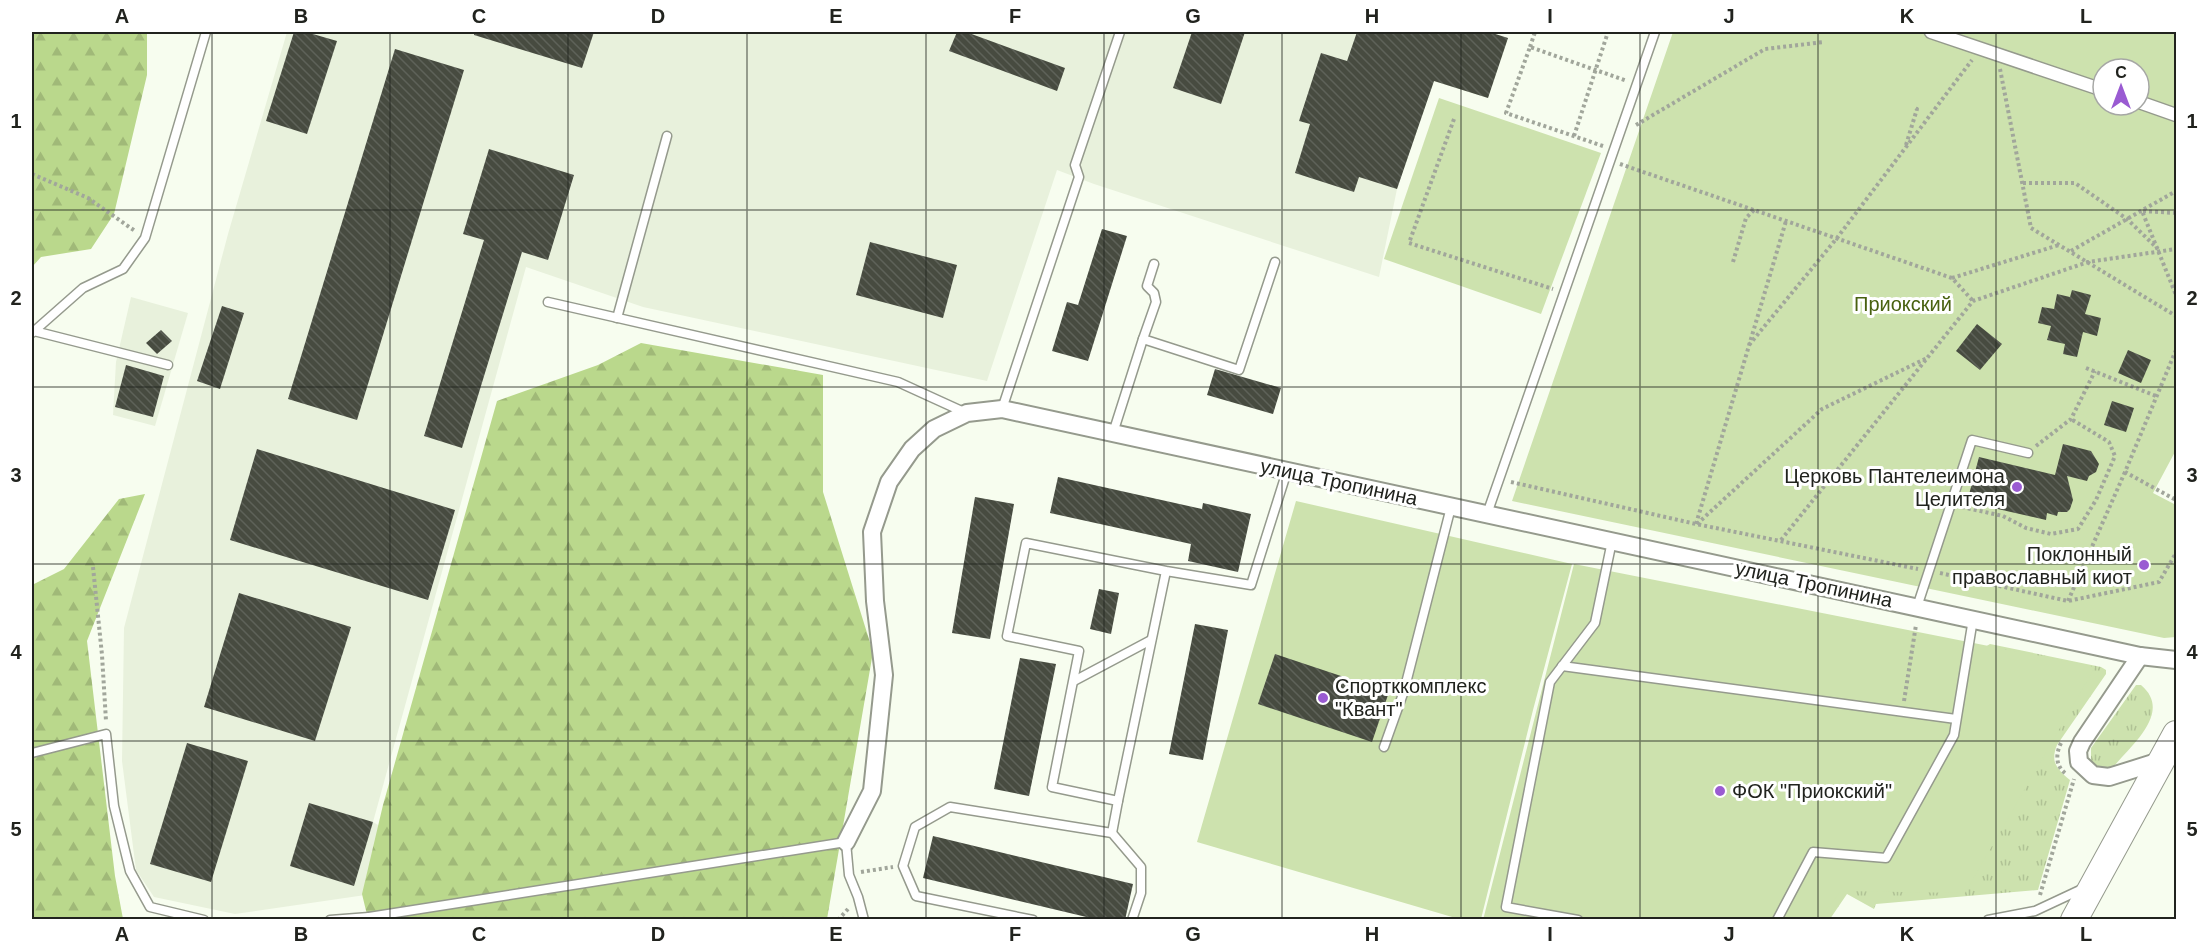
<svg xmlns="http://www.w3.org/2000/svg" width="2208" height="951" font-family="Helvetica,sans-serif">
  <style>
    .built { fill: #e8f1dc }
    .grass { fill: url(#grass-tufts) }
    .forest { fill: url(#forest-firs) }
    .park { fill: #cde2ae; fill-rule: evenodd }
    .building { fill: url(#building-back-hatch) }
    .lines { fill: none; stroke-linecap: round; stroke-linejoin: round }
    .service-casing { stroke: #959a8d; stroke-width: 11 }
    .pedestrian-casing { stroke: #959a8d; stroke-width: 15 }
    .minor-casing { stroke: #959a8d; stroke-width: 20 }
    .primary-casing { stroke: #959a8d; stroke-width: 28 }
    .path { stroke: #a1a69b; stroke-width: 4; stroke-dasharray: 3 3; stroke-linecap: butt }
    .service { stroke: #fff; stroke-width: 8 }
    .pedestrian { stroke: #fff; stroke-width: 12 }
    .minor { stroke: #fff; stroke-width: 16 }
    .primary { stroke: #fff; stroke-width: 26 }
    .grid { fill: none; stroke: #21231e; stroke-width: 1.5; stroke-opacity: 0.55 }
    .poi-dot { fill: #9a5bd2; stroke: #fff; stroke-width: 2 }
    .labels { text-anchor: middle; stroke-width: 6; stroke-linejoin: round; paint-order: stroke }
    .park-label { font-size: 20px; fill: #486110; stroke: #fff }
    .poi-label { font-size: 20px; fill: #21231e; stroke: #fff; text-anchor: end }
    .street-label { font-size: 20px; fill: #21231e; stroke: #fff }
    .neatline { fill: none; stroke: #21231e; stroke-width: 2 }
    .grid-label { font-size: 20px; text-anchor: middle; font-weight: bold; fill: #21231e }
  </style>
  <defs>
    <pattern id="grass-tufts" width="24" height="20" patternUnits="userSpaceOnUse" patternTransform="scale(1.5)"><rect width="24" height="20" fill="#cde2ae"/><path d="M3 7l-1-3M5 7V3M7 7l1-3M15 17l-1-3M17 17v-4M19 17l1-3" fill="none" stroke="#b0c295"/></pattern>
    <pattern id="forest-firs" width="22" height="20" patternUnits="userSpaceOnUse" patternTransform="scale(1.5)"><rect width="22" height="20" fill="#bad88c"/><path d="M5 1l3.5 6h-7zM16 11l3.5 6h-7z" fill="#a0b978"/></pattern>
    <pattern id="building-back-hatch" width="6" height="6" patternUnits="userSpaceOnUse" patternTransform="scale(1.5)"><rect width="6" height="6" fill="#474b40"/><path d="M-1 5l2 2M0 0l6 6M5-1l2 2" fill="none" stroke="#5e6259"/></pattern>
  </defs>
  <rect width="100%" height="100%" fill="#f7fdef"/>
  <g class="built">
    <polygon points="287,32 1489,32 1508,38 1488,98 1434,81 1397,189 1379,277 1094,184 1057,170 987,381 643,307 526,267 373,822 400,838 386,892 235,914 154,897 136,870 122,761 124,628 228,234"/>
    <polygon points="131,297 188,313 155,426 113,415 116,362"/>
  </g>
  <g class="grass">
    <path d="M1990,644L2101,667L2106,670V674L2057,745C2050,762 2057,769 2070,780L2038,890L1876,904L1874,909L1847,894L1830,919L1784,920L1985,647Z"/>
    <path d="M2136,685H2141C2172,711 2134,743 2115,765C2106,773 2100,770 2091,764V748Z"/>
  </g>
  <g class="forest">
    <polygon points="32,32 147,32 147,75 114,214 91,249 41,257 32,267"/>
    <polygon points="641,343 823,375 823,492 873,652 827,919 368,919 362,894 383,805 497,401 598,365"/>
    <polygon points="145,494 87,641 115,876 123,919 32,920 32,585 64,569 119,499"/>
  </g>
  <g class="park">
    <path d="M1673,32H2176V450L2153,493L2176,505V637L2164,638L1512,501ZM2103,69H2139V105H2103Z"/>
    <polygon points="1439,98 1601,153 1541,314 1384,259"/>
    <polygon points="1296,501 1572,564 1533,710 1481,919 1459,919 1197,842"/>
    <polygon points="1574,564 2095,667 1965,893 1841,891 1819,919 1483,920"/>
  </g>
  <g class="building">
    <polygon points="294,32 306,32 337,41 307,134 266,121"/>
    <polygon points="474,32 594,32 582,68 474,35"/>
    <polygon points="957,32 966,32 1065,68 1057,91 949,51"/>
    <polygon points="1192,32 1245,32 1221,104 1173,88"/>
    <polygon points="1357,32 1489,32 1508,38 1488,98 1434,81 1397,189 1359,177 1354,192 1295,173 1310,124 1299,121 1321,53 1347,61"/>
    <polygon points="395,49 464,70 357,420 288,399"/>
    <polygon points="489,149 574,175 548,260 522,252 462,448 424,436 484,240 463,234"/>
    <polygon points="1102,229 1127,236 1088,361 1052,351 1067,302 1078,305"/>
    <polygon points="870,242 957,265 943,318 856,295"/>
    <polygon points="2072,290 2091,295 2085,314 2101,318 2097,336 2083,332 2077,357 2063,354 2065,344 2047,340 2051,326 2038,323 2042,307 2054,309 2057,294 2070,297"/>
    <polygon points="222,306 244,313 220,389 197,381"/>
    <polygon points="1977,324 2002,344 1980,370 1956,351"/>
    <polygon points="161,330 172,341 157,354 146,343"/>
    <polygon points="2128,350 2151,360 2141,383 2118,373"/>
    <polygon points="126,365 164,376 153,417 115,407"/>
    <polygon points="1215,369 1281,388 1273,414 1207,395"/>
    <polygon points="2112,401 2134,408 2126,432 2104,425"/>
    <polygon points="2063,444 2091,451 2099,464 2096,472 2089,476 2087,481 2067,476 2073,500 2070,509 2067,512 2058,512 2057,516 2047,513 2046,520 1967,502 1979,457 2055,475"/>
    <polygon points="257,449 455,510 428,600 230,540"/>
    <polygon points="1058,477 1202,509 1203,503 1251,514 1238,572 1188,561 1191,544 1050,513"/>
    <polygon points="975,497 1014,504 990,639 952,633"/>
    <polygon points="1099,589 1119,593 1111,634 1090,629"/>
    <polygon points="239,593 351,627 315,741 204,707"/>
    <polygon points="1195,624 1228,630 1203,760 1169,754"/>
    <polygon points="1275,654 1389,692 1372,742 1258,704"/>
    <polygon points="1020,658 1056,664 1029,796 994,789"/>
    <polygon points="187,743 248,761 211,882 150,864"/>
    <polygon points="309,803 373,822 354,886 290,866"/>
    <polygon points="933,836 1133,884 1125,920 1099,920 923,878"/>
  </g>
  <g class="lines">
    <g class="service-casing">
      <g id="service">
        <polyline points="548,302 898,382 966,413"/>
        <polyline points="617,318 667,136"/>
        <polyline points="34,331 168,365"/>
        <polyline points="32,333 83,288 123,269 145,238 206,32"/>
        <polyline points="1143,339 1156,302 1154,293 1147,286 1154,264"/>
        <polyline points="1002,409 1079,177 1075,165 1120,32"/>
        <polyline points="1113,433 1143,339 1239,370 1275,262"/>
        <polyline points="1487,514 1655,32"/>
        <polyline points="1166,571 1118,801 1052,787 1079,651 1007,636 1026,543 1166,571 1251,585 1287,471"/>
        <polyline points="1917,607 1972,440 2028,453"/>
        <polyline points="1562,666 1956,719"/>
        <polyline points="1074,681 1151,640"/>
        <polyline points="1384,747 1404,691 1451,507"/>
        <polyline points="32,753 106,734 114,806 130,871 150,907 204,920"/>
        <polyline points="1112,833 1118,801"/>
        <polyline points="330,920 369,917"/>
        <polyline points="364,920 369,917 846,842 849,875 858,897 864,920"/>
        <polyline points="1033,920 916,896 903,866 915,827 950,807 1112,833 1141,867 1141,893 1132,920"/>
        <polyline points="1578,920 1506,907 1550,682 1595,623 1612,541"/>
        <polyline points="1777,920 1813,852 1886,858 1954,735 1973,619"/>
        <polyline points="1988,920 2035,911 2082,889"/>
      </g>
    </g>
    <g class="pedestrian-casing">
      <g id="pedestrian">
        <polyline points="1931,32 2103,90"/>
        <polyline points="2139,102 2176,115"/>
      </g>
    </g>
    <g class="minor-casing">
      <g id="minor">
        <polyline points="2140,656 2082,742 2078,751 2079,762 2093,775 2109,777 2163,760"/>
        <polyline points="846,842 872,791 884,675 875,601 872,532 889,482 912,449 934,429 967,413 1002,409 2140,656 2176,660"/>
      </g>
    </g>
    <g class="primary-casing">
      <polyline id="primary" points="2074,920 2176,734"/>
    </g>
    <g class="path">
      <polyline points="1530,47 1535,32"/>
      <polyline points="2000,69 2031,228 2176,316"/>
      <polyline points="1454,119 1409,243 1553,289"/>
      <polyline points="1636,125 1765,49 1824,42"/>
      <polyline points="1574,136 1608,32"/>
      <polyline points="1906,145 1917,109 1914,108"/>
      <polyline points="1603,146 1506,113 1530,47 1627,81"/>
      <polyline points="1620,164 1952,278 1973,301"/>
      <polyline points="32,174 88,198 135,231"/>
      <polyline points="2023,183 2075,183 2127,219 2158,249"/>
      <polyline points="2176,213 2142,211 2176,295"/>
      <polyline points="2071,251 2176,191"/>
      <polyline points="1733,262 1746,218 1754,210"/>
      <polyline points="1952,278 2059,245"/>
      <polyline points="1749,345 1837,238 1972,60"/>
      <polyline points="2176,350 2125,472 2176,500"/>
      <polyline points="2086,368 2156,396"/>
      <polyline points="2036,446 2071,419 2095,371"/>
      <polyline points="1511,482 1696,524 1918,569"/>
      <polyline points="1962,507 2003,516 2026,528 2051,534 2078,529 2096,500 2115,456 2109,442 2071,419"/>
      <polyline points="1696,524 1786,221"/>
      <polyline points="1697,524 1822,409 1927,358"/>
      <polyline points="1781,540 1973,301 2088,262 2176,249"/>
      <polyline points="93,567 102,655 106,721"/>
      <polyline points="1940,573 2068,601 2159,582 2176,553"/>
      <polyline points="2068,601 2125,472"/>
      <polyline points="1904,701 1916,625"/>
      <path d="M2061,743C2056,753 2055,765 2065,773"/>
      <polyline points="861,872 893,867"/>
      <polyline points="2040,895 2074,779"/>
      <polyline points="838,920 848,909"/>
    </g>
    <use href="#service" class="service"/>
    <use href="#pedestrian" class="pedestrian"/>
    <use href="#minor" class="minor"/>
    <use href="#primary" class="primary"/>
  </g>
  <path class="grid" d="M212,32V920M390,32V920M568,32V920M747,32V920M926,32V920M1104,32V920M1282,32V920M1461,32V920M1640,32V920M1818,32V920M1996,32V920M32,210H2176M32,387H2176M32,564H2176M32,741H2176"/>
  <g class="poi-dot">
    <circle cx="2017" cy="487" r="6"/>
    <circle cx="2144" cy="565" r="6"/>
    <circle cx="1323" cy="698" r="6"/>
    <circle cx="1720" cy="791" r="6"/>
  </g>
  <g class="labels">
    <g class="park-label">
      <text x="1903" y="311">Приокский</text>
    </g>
    <g class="poi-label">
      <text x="2005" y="483">Церковь Пантелеимона<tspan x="2005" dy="23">Целителя</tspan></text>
      <text x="2132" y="561">Поклонный<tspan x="2132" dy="23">православный киот</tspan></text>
      <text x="1335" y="693" text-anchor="start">Спортккомплекс<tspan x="1335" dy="23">"Квант"</tspan></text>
      <text x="1732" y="798" text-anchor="start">ФОК "Приокский"</text>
    </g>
    <g class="street-label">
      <text transform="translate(1339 482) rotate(12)" y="7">улица Тропинина</text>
      <text transform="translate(1814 584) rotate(12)" y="7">улица Тропинина</text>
    </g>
  </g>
  <rect width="2208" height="951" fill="none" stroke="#ffffff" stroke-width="66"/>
  <g transform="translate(2121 87)"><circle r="28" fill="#ffffff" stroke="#a6a7a5" stroke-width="1.5"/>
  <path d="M0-4.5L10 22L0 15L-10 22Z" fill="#9a5bd2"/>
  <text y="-9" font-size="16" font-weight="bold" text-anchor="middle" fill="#21231e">С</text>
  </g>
  <rect x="33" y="33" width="2142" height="885" class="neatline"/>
  <g class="grid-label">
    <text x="122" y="23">A</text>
    <text x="301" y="23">B</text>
    <text x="479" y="23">C</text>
    <text x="658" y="23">D</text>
    <text x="836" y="23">E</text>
    <text x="1015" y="23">F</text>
    <text x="1193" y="23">G</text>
    <text x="1372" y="23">H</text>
    <text x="1550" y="23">I</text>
    <text x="1729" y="23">J</text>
    <text x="1907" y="23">K</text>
    <text x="2086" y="23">L</text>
    <text x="16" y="128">1</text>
    <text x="2192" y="128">1</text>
    <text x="16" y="305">2</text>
    <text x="2192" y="305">2</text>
    <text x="16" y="482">3</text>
    <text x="2192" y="482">3</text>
    <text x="16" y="659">4</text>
    <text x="2192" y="659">4</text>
    <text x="16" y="836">5</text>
    <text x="2192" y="836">5</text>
    <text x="122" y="941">A</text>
    <text x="301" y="941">B</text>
    <text x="479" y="941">C</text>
    <text x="658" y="941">D</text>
    <text x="836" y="941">E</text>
    <text x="1015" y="941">F</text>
    <text x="1193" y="941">G</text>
    <text x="1372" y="941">H</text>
    <text x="1550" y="941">I</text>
    <text x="1729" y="941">J</text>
    <text x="1907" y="941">K</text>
    <text x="2086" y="941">L</text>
  </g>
</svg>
